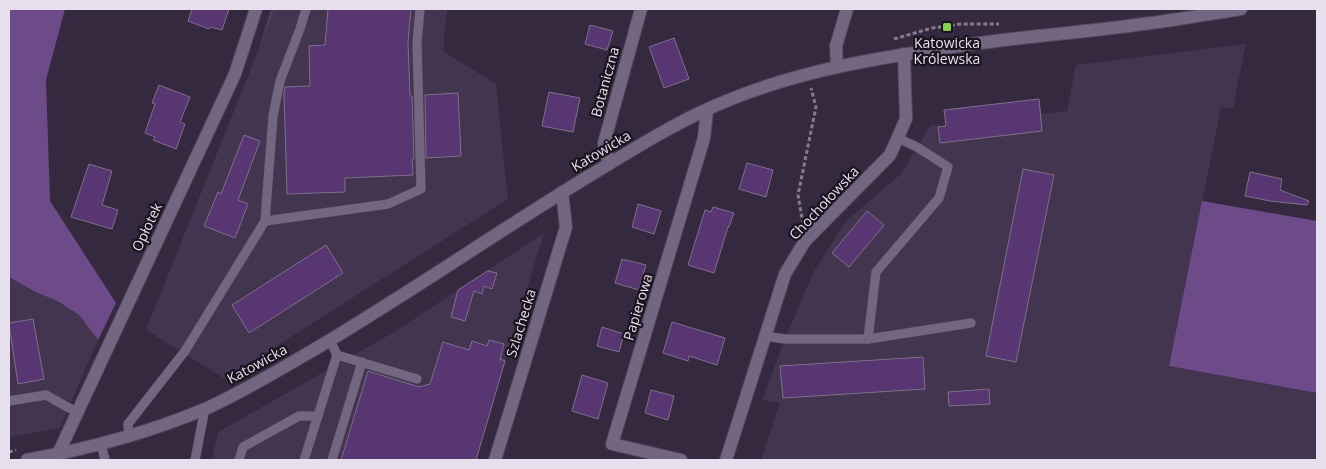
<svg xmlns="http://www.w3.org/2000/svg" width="1326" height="469" font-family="'Open Sans',sans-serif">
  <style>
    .built { fill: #433450 }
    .green { fill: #4f3962 }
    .forest { fill: #6c4b88 }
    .building { fill: #573672; stroke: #7d708a }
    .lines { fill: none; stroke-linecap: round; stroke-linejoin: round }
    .service-casing { stroke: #51475a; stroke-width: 10 }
    .minor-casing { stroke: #51475a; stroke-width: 14 }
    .tertiary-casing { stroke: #51475a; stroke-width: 14 }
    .path { stroke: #847b8e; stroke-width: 3; stroke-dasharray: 4 2.5; stroke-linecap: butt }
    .service { stroke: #736680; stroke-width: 9 }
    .minor { stroke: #736680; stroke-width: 12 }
    .tertiary { stroke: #736680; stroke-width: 12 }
    .poi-dot { fill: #84d04e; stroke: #1a141f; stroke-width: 2 }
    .labels { text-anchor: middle; stroke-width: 4.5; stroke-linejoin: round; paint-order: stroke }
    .poi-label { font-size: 14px; fill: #e6dfee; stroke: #1a141f }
    .street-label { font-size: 14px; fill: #e6dfee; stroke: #1a141f }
  </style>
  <rect width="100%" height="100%" fill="#352940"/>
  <g class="built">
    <polygon points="275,9 447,9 443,51 496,84 508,199 225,379 146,330"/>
    <polygon points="1246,44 1233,108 1221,107 1169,366 1317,393 1317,460 761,460 780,403 762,400 785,339 813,273 846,221 902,173 931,124 946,126 944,110 1039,99 1041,114 1067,111 1076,65"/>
    <polygon points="544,233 475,460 212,460 218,432 396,331"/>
    <polygon points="9,277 36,292 59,302 79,315 98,340 60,428 9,437"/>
  </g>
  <polygon class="green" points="271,9 275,9 257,54"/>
  <g class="forest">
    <polygon points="9,9 65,9 46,80 50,201 116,303 98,340 79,315 59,302 36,292 9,277"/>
    <polygon points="1202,201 1317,221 1317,393 1169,366"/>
  </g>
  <g class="building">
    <polygon points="192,9 229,9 222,30 210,27 209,29 188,21"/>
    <polygon points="328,9 411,9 408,42 410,96 412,96 414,159 412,159 413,175 345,178 345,192 287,194 284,94 285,87 310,86 309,46 325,45"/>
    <polygon points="590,25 613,31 607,50 585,44"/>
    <polygon points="674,38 689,79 664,88 649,47"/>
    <polygon points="159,85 190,97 180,122 185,124 176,149 153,140 155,137 145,133 155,104 152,103"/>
    <polygon points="549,92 580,98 573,132 542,126"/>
    <polygon points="458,93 461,156 426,158 425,95"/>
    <polygon points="1039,99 1042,131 940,143 938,127 946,126 944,110"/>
    <polygon points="244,135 260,141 238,200 248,204 235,238 204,226 218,192 221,194"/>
    <polygon points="747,163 773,170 766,197 739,189"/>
    <polygon points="89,164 112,171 102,205 118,210 112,229 71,217"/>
    <polygon points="1023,169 1054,175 1016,362 986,356"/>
    <polygon points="1250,172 1282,179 1280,190 1309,201 1307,205 1270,201 1245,196"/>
    <polygon points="638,204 661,211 654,234 632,227"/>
    <polygon points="713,207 734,213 729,227 728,227 714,273 688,265 705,210 711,212"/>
    <polygon points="867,211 884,225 849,267 832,253"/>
    <polygon points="326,245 343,273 249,333 232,305"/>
    <polygon points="622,259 646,265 639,290 615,283"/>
    <polygon points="489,270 488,271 497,273 492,289 484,286 482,294 474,291 465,321 451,317 458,290"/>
    <polygon points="33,319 44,379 18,384 9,323"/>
    <polygon points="672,322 725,338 717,365 689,356 688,361 663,353"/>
    <polygon points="602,327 624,334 619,352 597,346"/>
    <polygon points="489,340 504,344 500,359 505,361 476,460 341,460 368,371 419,387 430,384 443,342 469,350 472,341 487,346"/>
    <polygon points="923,357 925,389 783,398 780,366"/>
    <polygon points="582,375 608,383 598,419 572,411"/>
    <polygon points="989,389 990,404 949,406 948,392"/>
    <polygon points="651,390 674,396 668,420 645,413"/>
  </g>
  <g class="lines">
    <g class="service-casing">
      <g id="service">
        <polyline points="265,221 388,204 421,189 417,43 420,9"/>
        <polyline points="765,336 785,339 868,339 876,272 939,198 948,167 917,147 898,138"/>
        <polyline points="868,339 971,323"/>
        <polyline points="337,355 417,379"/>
        <polyline points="9,401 46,395 78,413"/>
        <polyline points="129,435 128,424 185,351 265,221 273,116 280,81 300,29 306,9"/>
        <polyline points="101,444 105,460"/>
        <polyline points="195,460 205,408"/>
        <polyline points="239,460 243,447 299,416 318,416"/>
        <polyline points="304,460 337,355 330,340"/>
        <polyline points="332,460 362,362"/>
      </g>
    </g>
    <g class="minor-casing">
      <g id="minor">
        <polyline points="837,66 836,46 847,9"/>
        <polyline points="609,164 604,143 641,9"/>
        <polyline points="58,454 235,74 256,9"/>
        <polyline points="495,460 566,227 562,192"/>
        <polyline points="681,460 612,444 704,138 707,110"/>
        <polyline points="726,460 785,274 805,241 890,155 906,119 904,54"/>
      </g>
    </g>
    <g class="tertiary-casing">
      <path id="tertiary" d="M27,460C87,449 148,433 205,409C243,392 279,370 315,349C408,294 497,232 589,176C629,152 668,127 710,108C794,70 882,57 973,44C1029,36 1087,32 1143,24C1176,20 1209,14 1241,9"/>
    </g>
    <g class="path">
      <polyline points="894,39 932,28 961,24 999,24"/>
      <polyline points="803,224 798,195 816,107 811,88"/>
      <polyline points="9,452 16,450"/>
    </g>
    <use href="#service" class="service"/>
    <use href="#minor" class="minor"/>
    <use href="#tertiary" class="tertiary"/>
  </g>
  <rect class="poi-dot" x="942" y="22" width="10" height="10" rx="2.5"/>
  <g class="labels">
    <g class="poi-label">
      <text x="947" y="48">Katowicka<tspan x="947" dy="16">Królewska</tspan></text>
    </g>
    <g class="street-label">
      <text transform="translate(605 82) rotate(-75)" y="5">Botaniczna</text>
      <text transform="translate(601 151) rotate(-31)" y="5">Katowicka</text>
      <text transform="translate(824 203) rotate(-47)" y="5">Chochołowska</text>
      <text transform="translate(147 227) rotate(-65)" y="5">Opłotek</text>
      <text transform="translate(638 307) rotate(-73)" y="5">Papierowa</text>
      <text transform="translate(521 323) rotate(-73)" y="5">Szlachecka</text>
      <text transform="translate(257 364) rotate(-29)" y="5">Katowicka</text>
    </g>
  </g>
  <rect width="1326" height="469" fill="none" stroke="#e6dfee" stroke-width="20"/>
</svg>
